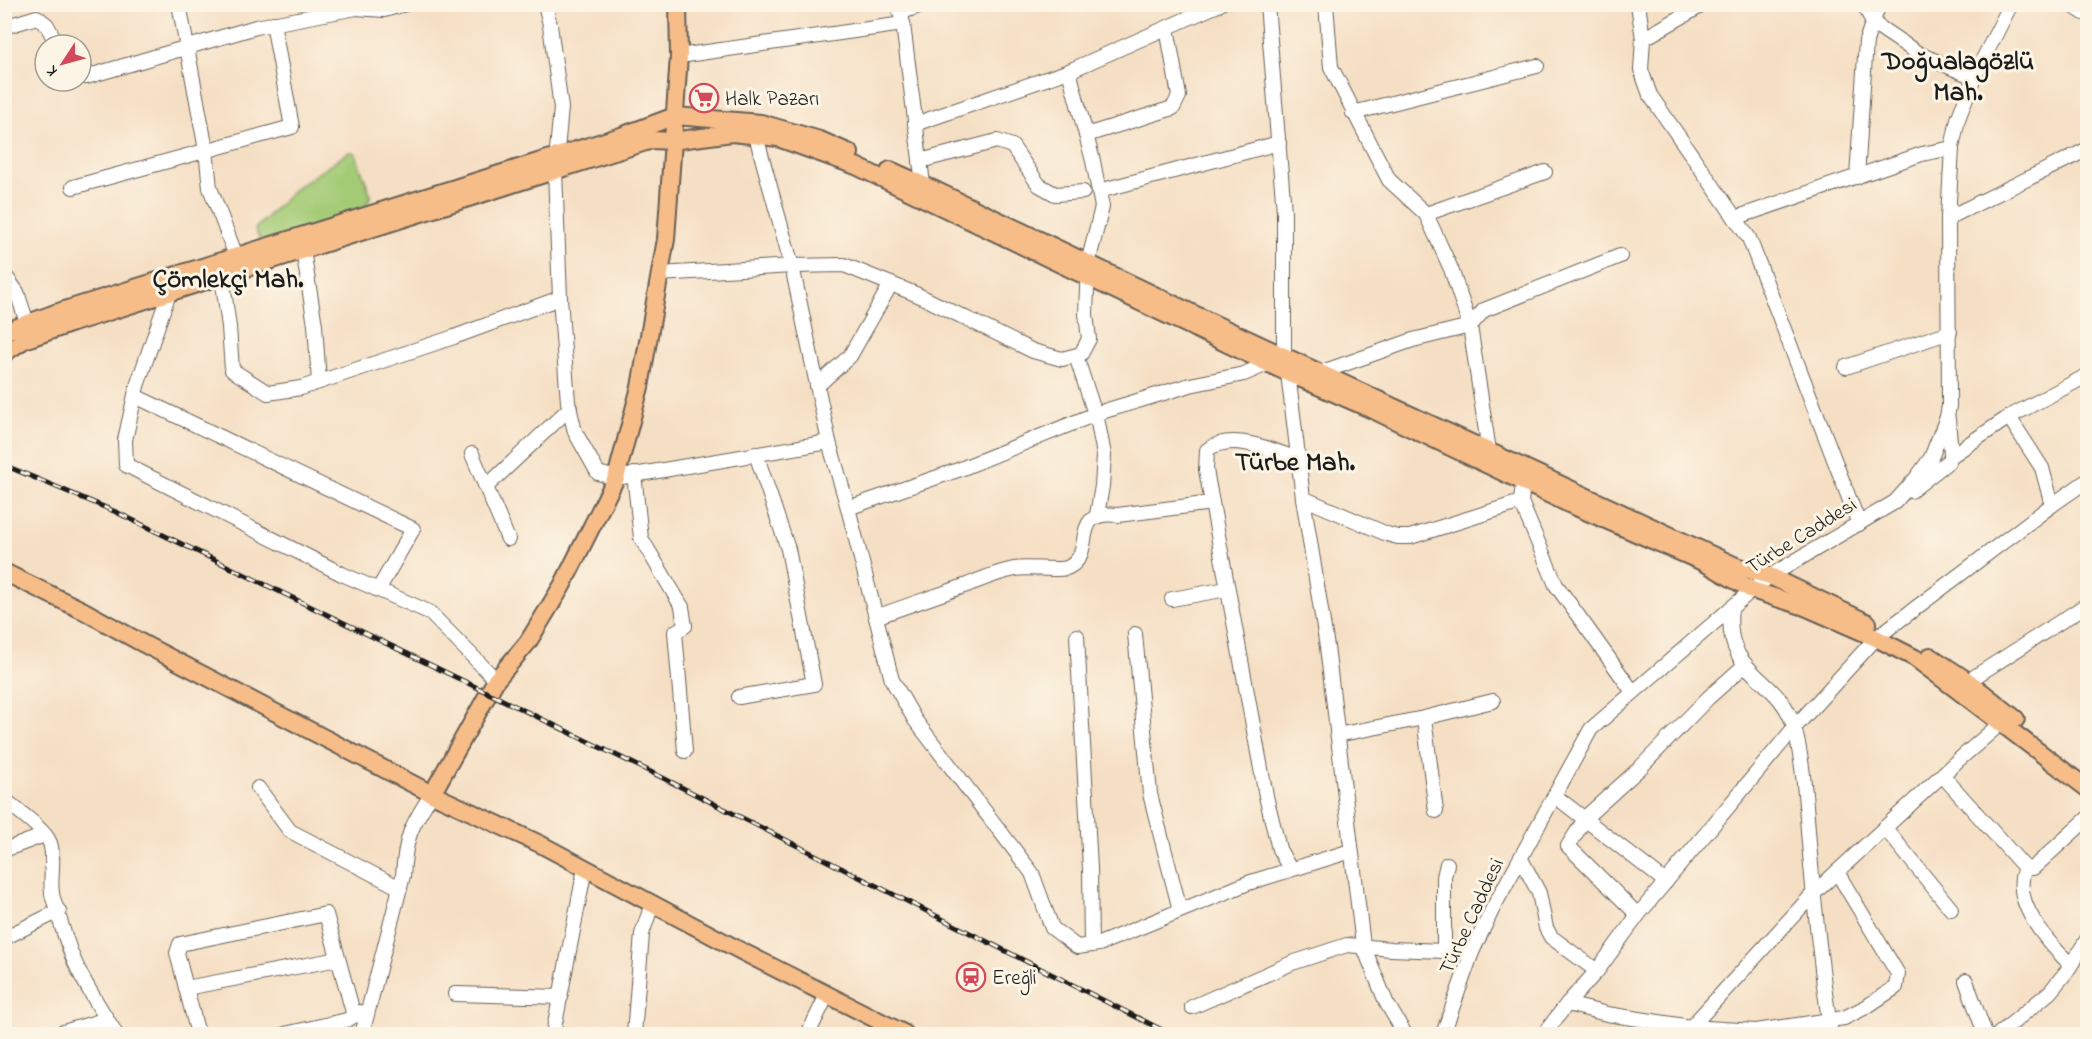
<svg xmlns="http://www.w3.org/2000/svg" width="2092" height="1039" font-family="'Indie Flower',sans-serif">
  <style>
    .green { fill: #a3ca74; stroke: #607348; stroke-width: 1.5 }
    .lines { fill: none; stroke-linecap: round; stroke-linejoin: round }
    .minor-casing { stroke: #686057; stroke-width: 16 }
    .major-casing { stroke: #686057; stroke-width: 20 }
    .minor { stroke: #fff; stroke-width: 14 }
    .major { stroke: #f7bd88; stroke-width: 16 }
    .rail-casing { stroke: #1c1c1c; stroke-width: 5 }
    .rail { stroke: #fcf5e5; stroke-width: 3; stroke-dasharray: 9; stroke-linecap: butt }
    .labels { text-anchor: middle; stroke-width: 6; stroke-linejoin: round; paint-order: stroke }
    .poi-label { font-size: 21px; fill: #1c1c1c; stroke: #fcf5e5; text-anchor: start }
    .street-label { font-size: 21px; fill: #1c1c1c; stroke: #fcf5e5 }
    .district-label { font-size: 27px; font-weight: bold; fill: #1c1c1c; stroke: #fcf5e5 }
  </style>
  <rect width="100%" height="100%" fill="#fcf5e5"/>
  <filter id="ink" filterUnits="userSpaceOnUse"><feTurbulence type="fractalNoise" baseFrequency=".0167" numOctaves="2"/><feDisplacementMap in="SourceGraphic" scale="12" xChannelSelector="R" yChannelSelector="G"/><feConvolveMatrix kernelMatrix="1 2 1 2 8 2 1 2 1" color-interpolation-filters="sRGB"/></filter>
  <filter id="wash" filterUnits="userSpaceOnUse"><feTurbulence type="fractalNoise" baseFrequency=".008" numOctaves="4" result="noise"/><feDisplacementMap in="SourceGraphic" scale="24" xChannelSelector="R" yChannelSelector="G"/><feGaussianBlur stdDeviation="1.35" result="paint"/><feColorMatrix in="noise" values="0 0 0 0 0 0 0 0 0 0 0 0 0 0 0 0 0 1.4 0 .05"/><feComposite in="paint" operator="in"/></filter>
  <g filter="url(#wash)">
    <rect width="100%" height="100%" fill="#f5dfc4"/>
    <polygon class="green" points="349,152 355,153 371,196 363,210 261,242 255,229 296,188"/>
  </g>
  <g filter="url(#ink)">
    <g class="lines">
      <g class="minor-casing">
        <g id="minor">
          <polyline points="179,4 206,150 210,188 236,256"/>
          <polyline points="545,4 550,25 561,108 555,171 560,298 568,402 575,432 598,473 616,478 829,442"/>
          <polyline points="899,4 903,24 924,192"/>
          <polyline points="1267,4 1284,212 1284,356 1288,373 1303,498 1327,647 1363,945 1386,1002 1405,1034"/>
          <polyline points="1326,4 1331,67 1389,180 1426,214 1451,269 1470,326 1489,451"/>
          <polyline points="1638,4 1643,39 1641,70 1650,95 1749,238 1859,524"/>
          <polyline points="1864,4 1873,23 1919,54 1974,77"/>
          <polyline points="2070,4 2084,13 2088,9"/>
          <polyline points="900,13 924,4"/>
          <polyline points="4,27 37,17 47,25 57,45"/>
          <polyline points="1643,39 1704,4"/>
          <polyline points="679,56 903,24"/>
          <polyline points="81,75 86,77 256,27 356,8 384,10 405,4"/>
          <polyline points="1353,113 1537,66"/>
          <polyline points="915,124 1069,71 1220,4"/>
          <polyline points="1086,135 1173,108 1179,96 1167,28"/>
          <polyline points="756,136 792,266 829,442 848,508 892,680 915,720 1032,873 1052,928 1077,947 1099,944 1248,883 1351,851"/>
          <polyline points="920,161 997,141 1012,146 1039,185 1055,194 1083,192"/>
          <polyline points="1857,177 1866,41 1879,4"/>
          <polyline points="73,187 292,127 273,23"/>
          <polyline points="1099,191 1279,143"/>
          <polyline points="1426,214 1545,172"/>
          <polyline points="1735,218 1922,154 1952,148"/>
          <polyline points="1948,218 2088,149"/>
          <polyline points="303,250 315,325 319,382"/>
          <polyline points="4,274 17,292 27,323"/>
          <polyline points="659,274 792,266 844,265 918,295 1033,351 1062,359 1081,354 1089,339 1086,314 1088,263 1102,207 1093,161 1069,71"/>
          <polyline points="222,276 229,327 232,370 268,393 301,388 454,337 560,298"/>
          <polyline points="169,293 137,386 125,440 126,465 342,574 429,612 496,680"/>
          <polyline points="1076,356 1098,423 1104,455 1102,486 1097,515"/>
          <polyline points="1846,367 1950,332"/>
          <polyline points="1319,373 1413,340 1470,326 1484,310 1620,256"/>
          <polyline points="817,386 850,356 891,284"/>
          <polyline points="135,396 413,529 378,590"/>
          <polyline points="2009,417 2042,468 2052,505"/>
          <polyline points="1948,419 1951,453"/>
          <polyline points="472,454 508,539"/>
          <polyline points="1951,456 2009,417 2088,375"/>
          <polyline points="634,474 641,538 682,607 685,626 675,632 685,751"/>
          <polyline points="1523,482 1521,502 1556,585 1633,692"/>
          <polyline points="486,487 570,408"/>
          <polyline points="1911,491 1949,461"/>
          <polyline points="1303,498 1387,534 1398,537 1410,537 1521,502"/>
          <polyline points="848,508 958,470 1098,413 1190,385 1244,374 1274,361"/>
          <polyline points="1172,599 1227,589"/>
          <path d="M1731,608C1723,678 1780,675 1794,727C1805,767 1806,812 1810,854C1815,914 1822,975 1831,1034"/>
          <path d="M876,617C906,606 936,596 967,585C982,579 998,572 1015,569C1028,566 1060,572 1069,567C1097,552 1068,509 1118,515L1212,503"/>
          <polyline points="1135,634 1150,794 1180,910"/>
          <polyline points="1077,636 1090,868 1091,945"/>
          <polyline points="1968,681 2088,604"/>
          <polyline points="739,697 814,684 788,549 756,454"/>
          <polyline points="1424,718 1493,701"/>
          <polyline points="1337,735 1424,718 1436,811"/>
          <polyline points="1943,776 2025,868 2033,868 2088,818"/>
          <polyline points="258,788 290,831 400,888"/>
          <polyline points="1555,796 1666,882"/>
          <path d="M4,799C16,810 45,829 50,843C56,861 48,881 53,898C61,922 67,948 79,971C90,993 104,1014 116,1034"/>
          <polyline points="1885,828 1951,909"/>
          <polyline points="4,850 45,835"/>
          <polyline points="1521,859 1539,893 1546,928 1551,937 1597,971"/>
          <path d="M2025,868C2010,901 2048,943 2070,964"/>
          <path d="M1290,869L1279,849L1266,796L1206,470L1207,450C1232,431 1272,451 1299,459"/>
          <polyline points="1638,915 1568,846 1587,816 1640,768 1708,698 1745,665"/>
          <polyline points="4,938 59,911"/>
          <polyline points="1444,950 1444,877 1447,864"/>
          <polyline points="1966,981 1985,1034"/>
          <polyline points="186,988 338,959"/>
          <polyline points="455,994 561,997"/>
          <polyline points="1567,1004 1607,1014 1691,1027 1756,1031 1844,1018 1866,1007 1896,987 1898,974 1837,872"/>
          <polyline points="1192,1007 1292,963 1347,945 1391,949 1472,952"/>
          <polyline points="1691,1027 1813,894 1955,763 2007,718"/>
          <polyline points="57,1034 107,1019"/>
          <polyline points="198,1034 177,953 180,944 326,914 354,1016"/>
          <polyline points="285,1034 347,1020 360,1012"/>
          <path d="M362,1034L403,876C405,838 411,825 432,794"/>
          <polyline points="553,1034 585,868"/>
          <polyline points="634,1034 642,934 652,904"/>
          <polyline points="808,1034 827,995"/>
          <polyline points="1443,1034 1472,952 1493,908 1591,729 1752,590 1770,576 1895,502 1917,477 1931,458 1947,417 1949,406 1948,218 1952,148 1958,119 1974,77 2011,4"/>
          <polyline points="1544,1034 1567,1004 1597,971 1638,915 1794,728 1876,638 2052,505 2088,480"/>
          <polyline points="1999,1034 2050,992 2067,971 2088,938"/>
        </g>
      </g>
      <g class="major-casing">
        <g id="major">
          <polyline points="890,170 937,191 1217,325 1736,566 1770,576 1868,623"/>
          <polyline points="4,332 55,313 621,136 675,116 761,123 820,140 850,153"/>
          <polyline points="4,353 24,340 73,323 652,140 672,141 732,133 778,138 856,166 1288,373 1375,411 1569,504 1705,563 1752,590 1805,607 1876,638 1915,658 2088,789"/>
          <polyline points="4,572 84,611 140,642 432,794 540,844 741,951 905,1034"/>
          <polyline points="1930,656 1968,681 2016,719"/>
          <polyline points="432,794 496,680 528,642 562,586 616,478 640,387 666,239 679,56 678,4"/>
        </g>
      </g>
      <use href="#minor" class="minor"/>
      <use href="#major" class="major"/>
      <g class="rail-casing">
        <polyline id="rail" points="4,465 116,512 661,777 1170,1034"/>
      </g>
      <use href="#rail" class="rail"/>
    </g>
  </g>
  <defs>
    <g id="supermarket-ring" transform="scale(1.5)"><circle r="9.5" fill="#fcf5e5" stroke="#d1495b" stroke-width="1.5"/><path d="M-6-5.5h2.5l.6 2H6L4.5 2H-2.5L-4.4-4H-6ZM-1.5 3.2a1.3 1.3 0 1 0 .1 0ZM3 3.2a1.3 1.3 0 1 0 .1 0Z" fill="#d1495b"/></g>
    <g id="station-ring" transform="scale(1.5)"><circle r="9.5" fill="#fcf5e5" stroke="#d1495b" stroke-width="1.5"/><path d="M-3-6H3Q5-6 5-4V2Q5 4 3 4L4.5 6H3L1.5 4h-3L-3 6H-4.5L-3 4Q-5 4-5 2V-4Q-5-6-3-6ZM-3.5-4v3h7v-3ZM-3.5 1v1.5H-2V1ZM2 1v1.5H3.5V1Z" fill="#d1495b"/></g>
  </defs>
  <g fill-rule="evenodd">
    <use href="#supermarket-ring" x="704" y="98"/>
    <use href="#station-ring" x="971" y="977"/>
  </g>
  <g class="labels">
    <g class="poi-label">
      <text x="725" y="105">Halk Pazarı</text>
      <text x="992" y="984">Ereğli</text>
    </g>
    <g class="street-label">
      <text transform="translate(1801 535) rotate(-32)" y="7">Türbe Caddesi</text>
      <text transform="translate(1471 916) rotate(-65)" y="7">Türbe Caddesi</text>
    </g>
    <g class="district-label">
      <text x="1958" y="69">Doğualagözlü<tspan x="1958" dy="31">Mah.</tspan></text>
      <text x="228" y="287">Çömlekçi Mah.</text>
      <text x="1295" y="470">Türbe Mah.</text>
    </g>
  </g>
  <rect width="2092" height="1039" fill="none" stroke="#fcf5e5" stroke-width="24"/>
  <g transform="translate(63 63) rotate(234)"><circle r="28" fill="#fcf5e5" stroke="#a29e95" stroke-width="1.5"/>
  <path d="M0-4.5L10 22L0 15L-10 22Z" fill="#d1495b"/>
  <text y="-9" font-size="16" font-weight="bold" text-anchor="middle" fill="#1c1c1c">K</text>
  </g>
</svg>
